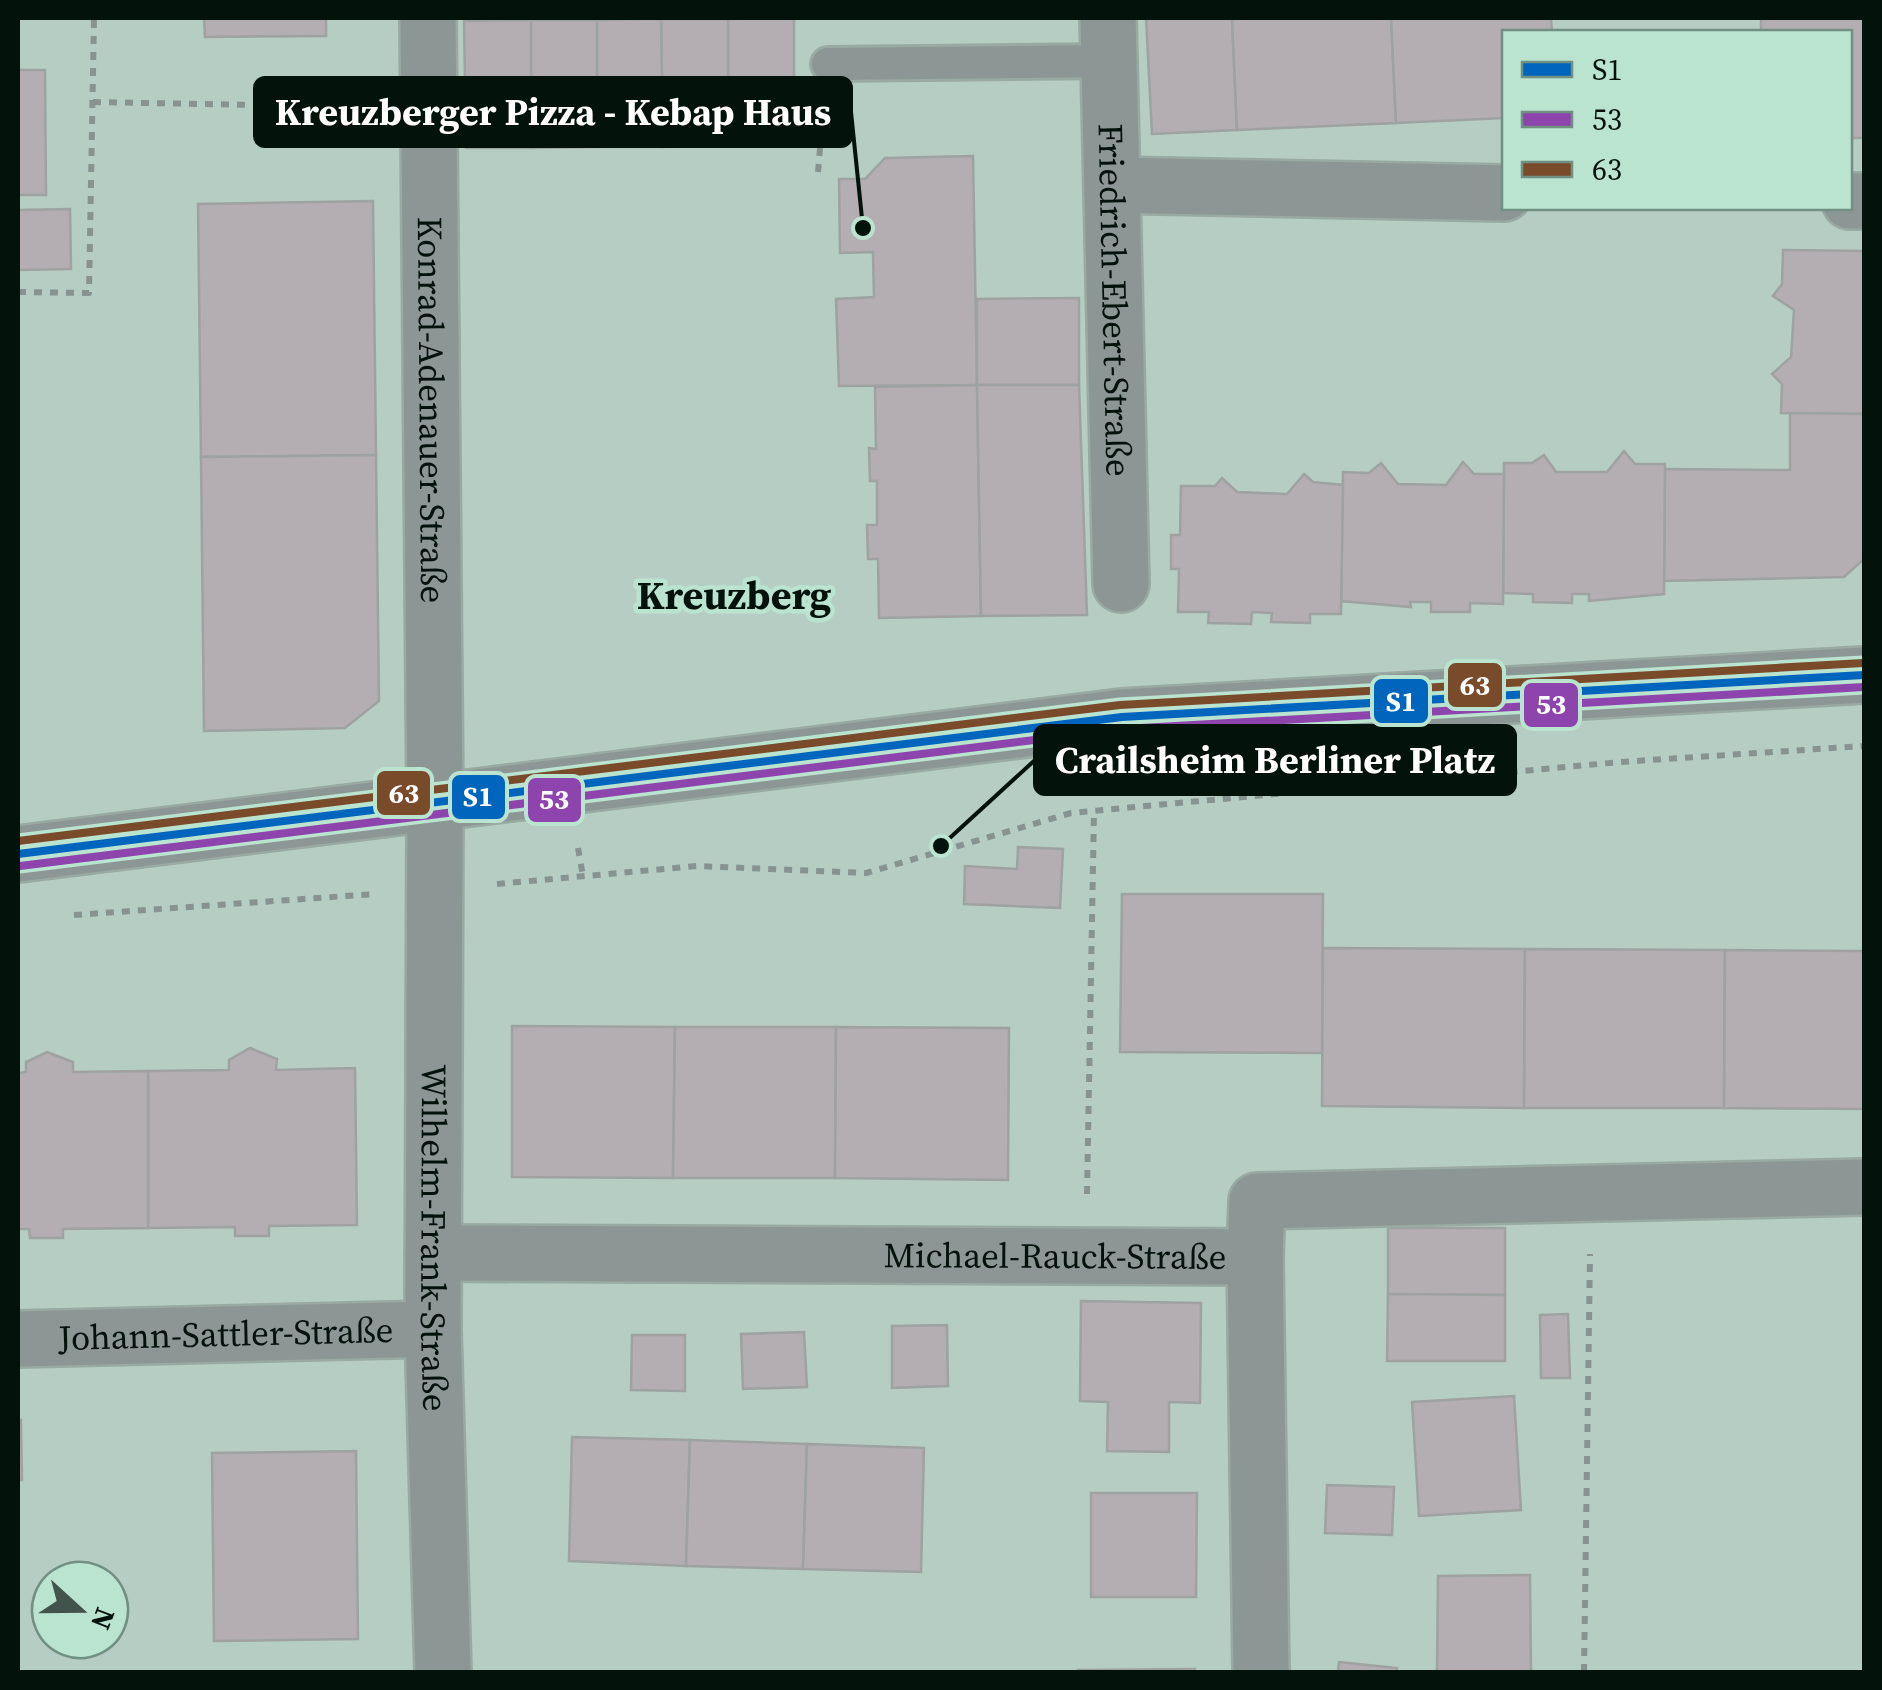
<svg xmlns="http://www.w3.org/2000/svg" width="1882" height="1690" font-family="'Source Serif 4',serif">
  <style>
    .building { fill: #b4adb2; stroke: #9ea2a1; stroke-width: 2.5 }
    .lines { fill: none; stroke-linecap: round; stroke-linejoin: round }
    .service-casing { stroke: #98aaa1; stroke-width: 38 }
    .minor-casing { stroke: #98aaa1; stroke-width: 60 }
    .path { stroke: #879391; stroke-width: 6; stroke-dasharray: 8 8; stroke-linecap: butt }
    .service { stroke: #8c9695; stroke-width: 32 }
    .minor { stroke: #8c9695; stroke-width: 55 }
    .bus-1-casing { stroke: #bae3d0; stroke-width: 15 }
    .bus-2-casing { stroke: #bae3d0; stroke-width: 15 }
    .bus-3-casing { stroke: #bae3d0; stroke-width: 15 }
    .bus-1 { stroke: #0065bd; stroke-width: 8 }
    .bus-2 { stroke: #8e44ad; stroke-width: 8 }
    .bus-3 { stroke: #7a4b2a; stroke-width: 8 }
    .labels { text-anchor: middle; stroke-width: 9; stroke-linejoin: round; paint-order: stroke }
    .street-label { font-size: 35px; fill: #04120c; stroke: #bae3d0 }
    .quarter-label { font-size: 40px; font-weight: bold; fill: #04120c; stroke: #bae3d0 }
    .leader { fill: none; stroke: #04120c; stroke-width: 4 }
    .callout-dot { fill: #04120c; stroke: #bae3d0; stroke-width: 4 }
    .callout { fill: #04120c; stroke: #04120c; stroke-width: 4 }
    .callout-label { font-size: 38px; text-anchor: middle; font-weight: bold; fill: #fff }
    .line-badge { stroke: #bae3d0; stroke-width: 4 }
    .badge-label { font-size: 28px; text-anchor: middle; font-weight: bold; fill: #fff }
  </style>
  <rect width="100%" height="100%" fill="#b6cdc3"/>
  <g class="building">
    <polygon points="204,18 326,18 326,36 205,37"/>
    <polygon points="794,18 794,146 728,146 728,19"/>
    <polygon points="1146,18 1232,18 1237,130 1152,134"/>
    <polygon points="1232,18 1391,18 1396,123 1237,130"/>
    <polygon points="1391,18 1551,18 1552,32 1504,32 1504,118 1396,123"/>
    <polygon points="1761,18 1864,18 1864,138 1850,138 1850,32 1761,32"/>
    <polygon points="661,19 728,19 728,146 663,147"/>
    <polygon points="661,19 663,147 597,147 597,20"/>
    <polygon points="531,20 597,20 597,147 531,148"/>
    <polygon points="531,20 531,148 466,148 464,21"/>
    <polygon points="18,70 45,70 46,195 18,195"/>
    <polygon points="973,156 977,385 839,386 836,299 874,297 873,252 840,253 839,179 865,179 885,158"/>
    <polygon points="373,201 376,455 201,457 198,204"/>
    <polygon points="70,209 71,269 18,270 18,210"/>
    <polygon points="1783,250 1864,251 1864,414 1781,413 1782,384 1772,374 1791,357 1794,310 1773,296 1782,284"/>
    <polygon points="1079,298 1079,385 977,385 977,299"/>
    <polygon points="977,385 981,616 879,618 878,559 868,559 867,525 877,525 877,481 870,481 869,448 876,449 875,387"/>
    <polygon points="977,385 1079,385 1087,615 981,616"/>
    <polygon points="1790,413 1864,414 1864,559 1844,577 1664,581 1665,469 1790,470"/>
    <polygon points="1624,451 1635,464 1665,464 1664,594 1589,601 1589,594 1572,594 1572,603 1533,602 1533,594 1503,593 1504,463 1532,463 1544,455 1556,472 1607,472"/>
    <polygon points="376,455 379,701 345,728 204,731 201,457"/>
    <polygon points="1463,462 1474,474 1504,474 1503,604 1470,603 1470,612 1431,612 1431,602 1410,602 1411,607 1341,601 1343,472 1369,473 1381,463 1398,484 1446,485"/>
    <polygon points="1304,474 1313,482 1343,485 1341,614 1310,614 1310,623 1271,622 1272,613 1252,612 1251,624 1208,623 1209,612 1178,612 1179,569 1171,569 1171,535 1180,535 1181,486 1215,486 1222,478 1237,492 1287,494"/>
    <polygon points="1018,847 1063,849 1060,908 964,904 965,866 1017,869"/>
    <polygon points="1122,894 1323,894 1322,1053 1120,1052"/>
    <polygon points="1323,948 1525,949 1524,1108 1322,1106"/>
    <polygon points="1525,949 1725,950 1724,1108 1524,1108"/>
    <polygon points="1725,950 1864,951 1864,1109 1724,1108"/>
    <polygon points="512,1026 675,1027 673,1178 512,1177"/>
    <polygon points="675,1027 836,1027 835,1178 673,1178"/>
    <polygon points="836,1027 1009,1028 1008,1180 835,1178"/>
    <polygon points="250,1048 277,1059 276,1070 355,1068 357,1225 269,1226 269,1236 235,1236 235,1227 148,1228 148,1071 229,1070 229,1060"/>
    <polygon points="47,1052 73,1062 73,1072 148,1071 148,1228 63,1229 63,1238 30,1238 29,1229 18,1229 18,1073 26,1072 26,1062"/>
    <polygon points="1388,1228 1505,1228 1505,1295 1388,1294"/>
    <polygon points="1388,1294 1505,1295 1505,1361 1387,1361"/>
    <polygon points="1081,1301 1201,1303 1200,1403 1169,1402 1169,1452 1107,1451 1108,1402 1080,1401"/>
    <polygon points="1568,1314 1570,1378 1541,1378 1540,1315"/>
    <polygon points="947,1325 948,1386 892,1388 892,1326"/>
    <polygon points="804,1332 807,1387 743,1389 741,1334"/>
    <polygon points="632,1335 685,1335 685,1391 631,1390"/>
    <polygon points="1514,1396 1521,1510 1419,1516 1412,1402"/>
    <polygon points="18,1420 21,1420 22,1480 18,1480"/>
    <polygon points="572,1437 690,1440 686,1566 569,1561"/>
    <polygon points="690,1440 807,1444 803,1569 686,1566"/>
    <polygon points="807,1444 924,1448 921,1572 803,1569"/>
    <polygon points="356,1451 358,1639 214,1641 212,1453"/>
    <polygon points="1327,1485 1394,1487 1392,1535 1325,1533"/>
    <polygon points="1091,1493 1197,1493 1196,1597 1091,1597"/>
    <polygon points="1530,1575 1531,1672 1437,1672 1438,1576"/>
    <polygon points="1339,1662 1397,1668 1396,1672 1338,1672"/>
    <polygon points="1195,1669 1195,1672 1078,1672 1078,1670"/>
  </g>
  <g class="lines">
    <g class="service-casing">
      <polyline id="service" points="828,64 1109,61"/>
    </g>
    <g class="minor-casing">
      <g id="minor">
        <path id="s1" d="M428,18L435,803L433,1329L443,1672"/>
        <path id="s2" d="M1108,18L1121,584"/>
        <polyline points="1112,185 1504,193"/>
        <polyline points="1850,201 1864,201"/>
        <polyline points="18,854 1122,717 1864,675"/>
        <path id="s3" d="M433,1253L1255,1257L1257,1201L1864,1187"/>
        <polyline points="1255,1257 1261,1672"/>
        <path id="s4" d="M18,1339L433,1329"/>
      </g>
    </g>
    <g class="path">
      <polyline points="93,102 367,107"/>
      <polyline points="818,172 823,114"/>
      <polyline points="18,292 89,293 94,18"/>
      <polyline points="578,848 583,876"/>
      <polyline points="497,884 697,866 866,873 1071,813 1620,762 1864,746"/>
      <polyline points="74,915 375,894"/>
      <polyline points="1087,1194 1094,811"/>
      <polyline points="1584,1672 1590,1254"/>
    </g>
    <use href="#service" class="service"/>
    <use href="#minor" class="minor"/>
    <g class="bus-1-casing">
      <polyline id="bus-1" points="18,854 1122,717 1864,675"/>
    </g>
    <g class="bus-2-casing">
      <polyline id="bus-2" points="20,866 1123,729 1864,687"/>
    </g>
    <g class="bus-3-casing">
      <polyline id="bus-3" points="18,841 1120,705 1863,663"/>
    </g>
    <use href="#bus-1" class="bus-1"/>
    <use href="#bus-2" class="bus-2"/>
    <use href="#bus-3" class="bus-3"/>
  </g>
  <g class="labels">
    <g class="street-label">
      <text dy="12" stroke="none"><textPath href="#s2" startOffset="282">Friedrich-Ebert-Straße</textPath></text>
      <text dy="12" stroke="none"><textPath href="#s1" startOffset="392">Konrad-Adenauer-Straße</textPath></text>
      <text dy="12" stroke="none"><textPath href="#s1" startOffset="1220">Wilhelm-Frank-Straße</textPath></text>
      <text dy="12" stroke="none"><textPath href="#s3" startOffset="622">Michael-Rauck-Straße</textPath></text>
      <text dy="12" stroke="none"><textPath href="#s4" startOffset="208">Johann-Sattler-Straße</textPath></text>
    </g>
    <g class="quarter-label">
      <text x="734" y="609">Kreuzberg</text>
    </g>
  </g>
  <path class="leader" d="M863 228L851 112M941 846L1035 760"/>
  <g class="callout-dot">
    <circle cx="863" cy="228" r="10"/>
    <circle cx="941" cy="846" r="10"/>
  </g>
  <g class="callout">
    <rect x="255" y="78" width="596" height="68" rx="10"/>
    <rect x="1035" y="726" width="480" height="68" rx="10"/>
  </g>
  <g class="callout-label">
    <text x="553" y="125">Kreuzberger Pizza - Kebap Haus</text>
    <text x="1275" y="773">Crailsheim Berliner Platz</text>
  </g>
  <g class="line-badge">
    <rect x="1446" y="661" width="58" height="48" rx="10" fill="#7a4b2a"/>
    <rect x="1372" y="677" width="58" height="48" rx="10" fill="#0065bd"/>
    <rect x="1522" y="681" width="58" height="48" rx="10" fill="#8e44ad"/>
    <rect x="375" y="769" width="57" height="48" rx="10" fill="#7a4b2a"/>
    <rect x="450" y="773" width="57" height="48" rx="10" fill="#0065bd"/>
    <rect x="526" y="776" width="57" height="48" rx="10" fill="#8e44ad"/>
  </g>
  <g class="badge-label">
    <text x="1475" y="695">63</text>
    <text x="1401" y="711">S1</text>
    <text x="1551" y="714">53</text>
    <text x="404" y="803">63</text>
    <text x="478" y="806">S1</text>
    <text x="554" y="809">53</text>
  </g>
  <rect width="1882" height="1690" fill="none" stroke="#04120c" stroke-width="40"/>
  <rect x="1502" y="30" width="350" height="180" fill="#bae3d0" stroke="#718f82" stroke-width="2.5"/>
  <rect x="1522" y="62" width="50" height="15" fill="#0065bd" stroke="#718f82" stroke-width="2.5"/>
  <text x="1592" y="80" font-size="30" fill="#04120c">S1</text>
  <rect x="1522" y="112" width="50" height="15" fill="#8e44ad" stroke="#718f82" stroke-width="2.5"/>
  <text x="1592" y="130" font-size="30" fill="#04120c">53</text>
  <rect x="1522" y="162" width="50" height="15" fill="#7a4b2a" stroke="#718f82" stroke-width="2.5"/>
  <text x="1592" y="180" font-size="30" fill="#04120c">63</text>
  <g transform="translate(80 1610) rotate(111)"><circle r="48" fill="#bae3d0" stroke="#718f82" stroke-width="2.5"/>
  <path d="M0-8L18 38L0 25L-18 38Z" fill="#42534c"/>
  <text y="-15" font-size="28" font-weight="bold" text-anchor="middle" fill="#04120c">N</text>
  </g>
</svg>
